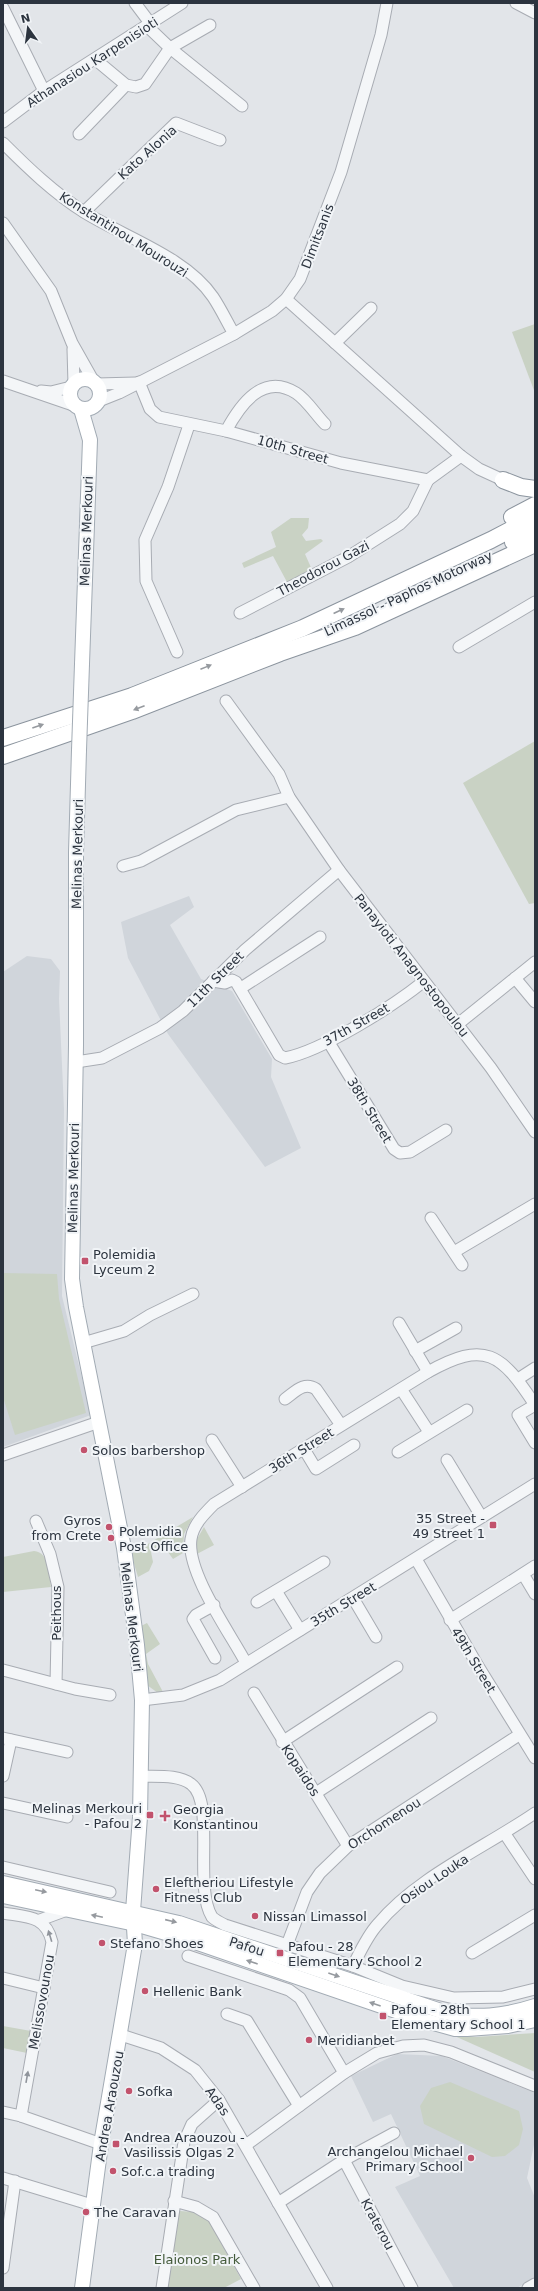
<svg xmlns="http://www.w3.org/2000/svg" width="538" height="2291" font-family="'DejaVu Sans',sans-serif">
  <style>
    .built { fill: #d0d5db }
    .green { fill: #c9d2c4 }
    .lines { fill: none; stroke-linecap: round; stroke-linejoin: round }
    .minor-casing { stroke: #a8acb3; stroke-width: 13 }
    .major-casing { stroke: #a2abb4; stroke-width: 16 }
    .highway-casing { stroke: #8b949e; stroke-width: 18 }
    .minor { stroke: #f4f6f8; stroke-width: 11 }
    .major { stroke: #fff; stroke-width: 14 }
    .highway { stroke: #fff; stroke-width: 16 }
    .major-bridge-casing { stroke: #a2abb4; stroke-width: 16; stroke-linecap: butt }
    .major-bridge { stroke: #fff; stroke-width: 14 }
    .oneway { fill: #969a9f }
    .oneway2 { fill: #90959c }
    .poi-dot { fill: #c2536d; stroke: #f1f4f7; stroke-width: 1.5 }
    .labels { text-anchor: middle; stroke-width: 4; stroke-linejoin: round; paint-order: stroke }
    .street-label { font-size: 13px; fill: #2c343f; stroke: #f1f4f7 }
    .poi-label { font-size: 13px; fill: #2c343f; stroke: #f1f4f7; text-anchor: start }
    .park-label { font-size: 13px; fill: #435a3a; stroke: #f1f4f7 }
  </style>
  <rect width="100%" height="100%" fill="#e2e5e9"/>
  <g class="built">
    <polygon points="189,896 194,907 170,925 201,979 232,991 272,1059 271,1077 301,1148 265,1167 168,1034 128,958 121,922"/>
    <polygon points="27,956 51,959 60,971 59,999 64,1109 62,1296 91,1415 3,1447 3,972"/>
    <polygon points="397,2054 442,2056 535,2093 535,2140 527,2178 535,2198 535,2278 517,2288 454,2288 395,2187 420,2176 391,2114 373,2122 351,2076"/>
  </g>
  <g class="green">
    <polygon points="535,324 535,393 512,332"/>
    <polygon points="291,518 309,518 308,528 302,535 306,541 321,539 323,541 305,554 313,572 287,582 273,556 244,568 242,563 276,547 271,532"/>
    <polygon points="535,741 535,903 529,904 463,783"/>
    <polygon points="3,1273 57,1274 59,1299 86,1413 15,1435 3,1397"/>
    <polygon points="193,1517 184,1534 183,1553 173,1559 163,1545 151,1552 153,1562 149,1571 138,1577 131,1554"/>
    <polygon points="204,1527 214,1545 195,1555 197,1539"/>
    <path d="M34,1551C50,1553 49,1573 51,1587L3,1592V1557Z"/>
    <polygon points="147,1623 160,1644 146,1654 148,1664 163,1692 158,1693 147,1685 141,1626"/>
    <polygon points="3,2026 31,2031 27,2053 3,2048"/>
    <polygon points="535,2033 535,2072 450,2034 476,2037"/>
    <polygon points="450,2082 519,2111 523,2129 519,2145 505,2156 492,2157 424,2124 420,2106 431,2088"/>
    <polygon points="180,2211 194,2212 210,2222 241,2279 224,2288 164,2288 174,2218"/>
  </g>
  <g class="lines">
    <g class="minor-casing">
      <g id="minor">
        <polyline points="135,3 150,23"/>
        <polyline points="516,3 535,13"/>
        <polyline points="3,8 44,91"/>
        <polyline points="147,26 170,48 242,106"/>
        <polyline points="96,60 126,85 136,87 145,84 170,48 210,25"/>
        <polyline points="3,122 44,91 182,3"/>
        <polyline points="79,134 126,85"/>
        <path d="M3,143C28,168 54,193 84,212C124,237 186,257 213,297C221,309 227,322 234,334"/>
        <polyline points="84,212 176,123 220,140"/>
        <polyline points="3,223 51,291 72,343 94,382"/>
        <polyline points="286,299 461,456 479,469 503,480"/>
        <polyline points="335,343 371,308"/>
        <polyline points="73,349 74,384"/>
        <polyline points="3,381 76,406"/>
        <polyline points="139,382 150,409 159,417 226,431 341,463 428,480 461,456"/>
        <polyline points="97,384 136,383"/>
        <polyline points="41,391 51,392 71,387"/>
        <polyline points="99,401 119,393 234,334 272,311 286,299 300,279 341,172 381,35 387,3"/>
        <path d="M226,431C240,405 263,372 296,393C307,400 316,415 325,424"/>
        <polyline points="240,613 348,557 400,524 413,511 428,480"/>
        <polyline points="459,647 535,602"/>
        <polyline points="177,652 146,581 145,540 168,487 189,425"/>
        <polyline points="226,701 279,774 289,797 339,870 491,1068 535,1132"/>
        <polyline points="123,866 141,861 236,810 289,797"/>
        <polyline points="515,978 535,1002"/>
        <path d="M213,981L225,983L232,980L236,982L279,1055L285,1058C322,1051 393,1006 423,982"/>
        <polyline points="241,988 320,937"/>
        <polyline points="458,1024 535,962"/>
        <polyline points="328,1041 394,1149 400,1153 410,1152 446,1130"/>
        <polyline points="76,1062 102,1058 160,1028 183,1011 245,950 339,870"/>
        <polyline points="431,1218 462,1265"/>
        <polyline points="454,1252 535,1204"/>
        <polyline points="399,1323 428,1372"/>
        <polyline points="83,1343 124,1331 150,1315 193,1294"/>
        <polyline points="415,1351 456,1328"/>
        <polyline points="518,1379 535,1368"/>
        <polyline points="401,1389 429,1432"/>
        <path d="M285,1399C295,1392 304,1381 316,1389L341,1425"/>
        <polyline points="535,1405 518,1415 535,1443"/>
        <polyline points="212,1440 242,1487"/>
        <polyline points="304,1449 316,1469 354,1445"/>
        <polyline points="398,1452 467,1410"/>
        <polyline points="3,1455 99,1422"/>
        <polyline points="447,1460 481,1516"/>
        <polyline points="36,1521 50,1554 58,1587 56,1684"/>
        <polyline points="416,1559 478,1666 535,1758"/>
        <polyline points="523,1574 535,1594"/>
        <polyline points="276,1591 300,1630"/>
        <polyline points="353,1598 376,1637"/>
        <polyline points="257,1602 324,1562"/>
        <polyline points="214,1605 196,1615 193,1619 215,1658"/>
        <polyline points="450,1620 535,1566"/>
        <path d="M246,1663C230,1633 186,1572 191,1539C193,1525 204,1514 214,1504L428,1372C485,1340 501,1353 535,1405"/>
        <polyline points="3,1670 75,1689 110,1695"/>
        <polyline points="254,1693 348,1846"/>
        <polyline points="142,1700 183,1695 220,1680 535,1484"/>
        <polyline points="3,1738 67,1752"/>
        <polyline points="282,1742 397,1667"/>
        <polyline points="3,1776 11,1740"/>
        <path d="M140,1776C155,1777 178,1774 191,1784C216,1802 193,1887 212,1917C215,1920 221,1923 225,1925L353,1966L402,1986L454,1998L503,1997L535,1989"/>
        <polyline points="316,1793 431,1718"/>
        <polyline points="3,1803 67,1817"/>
        <polyline points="505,1834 535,1879"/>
        <polyline points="3,1867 110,1892"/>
        <path d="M3,1913C26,1917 46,1915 52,1942L21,2116"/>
        <polyline points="40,1920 67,1910"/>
        <polyline points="287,1945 307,1892 320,1873 348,1846 519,1735"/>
        <polyline points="472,1953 535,1915"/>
        <polyline points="188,1956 289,1990 300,1998 344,2073"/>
        <path d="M353,1966C360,1952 367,1936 378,1924C417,1877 484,1848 535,1813"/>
        <polyline points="3,1978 44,1988"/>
        <polyline points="227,2014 247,2021 299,2106"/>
        <polyline points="121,2035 161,2048 195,2070 219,2100 327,2288"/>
        <polyline points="3,2112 21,2116 101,2144"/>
        <polyline points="246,2145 344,2073 377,2053 403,2046 424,2045 451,2052 535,2086"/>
        <polyline points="344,2160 412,2288"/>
        <polyline points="3,2178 92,2205"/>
        <polyline points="174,2201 196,2207 213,2217 254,2288"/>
        <polyline points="278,2203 344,2160 394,2133"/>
        <polyline points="3,2268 15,2181"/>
        <polyline points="162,2288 184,2142 192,2124 219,2100"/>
        <polyline points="528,2288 535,2284"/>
      </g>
    </g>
    <g class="major-casing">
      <g id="major">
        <circle cx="85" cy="394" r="15"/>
        <polyline points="81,409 90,440 82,664"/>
        <polyline points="79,750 76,853 76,1045 72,1279 76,1307 124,1548 137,1645 142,1700 140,1817 133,1911 135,1944 101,2144 82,2288"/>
        <path d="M3,1883L179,1923L444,2012C476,2019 504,2016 535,2006"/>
        <polyline points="3,1896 135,1924 183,1938 419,2019 455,2029 467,2029 508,2026 535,2020"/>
      </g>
    </g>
    <g class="highway-casing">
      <g id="highway">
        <polyline points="503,480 521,487 535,489"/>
        <polyline points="512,517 535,505"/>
        <polyline points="513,542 535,532"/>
        <polyline points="3,738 132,696 303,628 491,540 535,517"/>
        <polyline points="3,756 132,711 280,653 355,627 535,544"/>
      </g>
    </g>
    <use href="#minor" class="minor"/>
    <use href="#major" class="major"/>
    <use href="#highway" class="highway"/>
    <g class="major-bridge-casing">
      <polyline id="major-bridge" points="79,750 82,664"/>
    </g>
    <use href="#major-bridge" class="major-bridge"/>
  </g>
  <defs><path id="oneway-solid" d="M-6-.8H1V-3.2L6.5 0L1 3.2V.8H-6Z"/></defs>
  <g class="oneway">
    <use href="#oneway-solid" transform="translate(339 611) rotate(-25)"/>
    <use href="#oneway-solid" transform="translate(206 667) rotate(-22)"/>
    <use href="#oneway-solid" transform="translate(139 708) rotate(159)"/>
    <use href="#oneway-solid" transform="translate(38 726) rotate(-19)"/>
    <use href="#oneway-solid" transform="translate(41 1891) rotate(12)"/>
    <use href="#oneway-solid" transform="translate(97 1916) rotate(-168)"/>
    <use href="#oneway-solid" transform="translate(171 1921) rotate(13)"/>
    <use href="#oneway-solid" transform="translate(252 1962) rotate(-161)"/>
    <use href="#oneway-solid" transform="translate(334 1975) rotate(19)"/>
    <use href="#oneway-solid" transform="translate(375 2004) rotate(-161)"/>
  </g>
  <g class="oneway2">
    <use href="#oneway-solid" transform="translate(50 1936) rotate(-107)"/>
    <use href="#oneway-solid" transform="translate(27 2077) rotate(-80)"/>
  </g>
  <g class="poi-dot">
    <rect x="81" y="1257" width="8" height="8" rx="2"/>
    <circle cx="84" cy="1450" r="4"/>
    <rect x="489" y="1521" width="8" height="8" rx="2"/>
    <circle cx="109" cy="1527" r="4"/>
    <circle cx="111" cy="1538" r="4"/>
    <rect x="146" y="1811" width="8" height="8" rx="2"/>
    <path d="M163 1810h4v4h4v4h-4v4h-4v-4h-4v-4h4z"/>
    <circle cx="156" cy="1889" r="4"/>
    <circle cx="255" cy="1916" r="4"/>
    <circle cx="102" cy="1943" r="4"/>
    <rect x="276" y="1949" width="8" height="8" rx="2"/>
    <circle cx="145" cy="1991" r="4"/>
    <rect x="379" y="2012" width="8" height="8" rx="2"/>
    <circle cx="309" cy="2040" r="4"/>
    <circle cx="129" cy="2091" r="4"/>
    <rect x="112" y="2140" width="8" height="8" rx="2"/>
    <circle cx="471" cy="2158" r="4"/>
    <circle cx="113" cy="2171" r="4"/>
    <circle cx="86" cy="2212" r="4"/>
  </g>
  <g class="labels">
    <g class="street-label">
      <text transform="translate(92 62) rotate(-33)" y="5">Athanasiou Karpenisioti</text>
      <text transform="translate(147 152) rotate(-42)" y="5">Kato Alonia</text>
      <text transform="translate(124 234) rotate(32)" y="5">Konstantinou Mourouzi</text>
      <text transform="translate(317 236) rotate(-69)" y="5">Dimitsanis</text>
      <text transform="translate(293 449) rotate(16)" y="5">10th Street</text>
      <text transform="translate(86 531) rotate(-88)" y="5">Melinas Merkouri</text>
      <text transform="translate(323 568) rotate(-28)" y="5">Theodorou Gazi</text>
      <text transform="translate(408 593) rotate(-25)" y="5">Limassol - Paphos Motorway</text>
      <text transform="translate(77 854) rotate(-89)" y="5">Melinas Merkouri</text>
      <text transform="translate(412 965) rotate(52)" y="5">Panayioti Anagnostopoulou</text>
      <text transform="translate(215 979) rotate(-45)" y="5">11th Street</text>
      <text transform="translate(356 1024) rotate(-29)" y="5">37th Street</text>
      <text transform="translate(370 1110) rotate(59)" y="5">38th Street</text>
      <text transform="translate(73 1178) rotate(-89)" y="5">Melinas Merkouri</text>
      <text transform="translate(301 1450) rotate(-32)" y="5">36th Street</text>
      <text transform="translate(343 1604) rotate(-31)" y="5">35th Street</text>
      <text transform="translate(56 1613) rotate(-90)" y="5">Peithous</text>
      <text transform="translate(132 1617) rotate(83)" y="5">Melinas Merkouri</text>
      <text transform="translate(474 1660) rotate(59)" y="5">49th Street</text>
      <text transform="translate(301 1770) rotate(57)" y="5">Kopaidos</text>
      <text transform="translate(384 1823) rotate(-33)" y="5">Orchomenou</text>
      <text transform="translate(434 1879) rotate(-34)" y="5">Osiou Louka</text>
      <text transform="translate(247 1946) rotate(18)" y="5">Pafou</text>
      <text transform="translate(41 2002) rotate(-80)" y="5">Melissovounou</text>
      <text transform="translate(218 2101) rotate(55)" y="5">Adas</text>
      <text transform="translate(109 2106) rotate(-80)" y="5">Andrea Araouzou</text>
      <text transform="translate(378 2224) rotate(62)" y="5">Kraterou</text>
    </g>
    <g class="poi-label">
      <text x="93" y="1259">Polemidia<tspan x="93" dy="15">Lyceum 2</tspan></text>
      <text x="92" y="1455">Solos barbershop</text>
      <text x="485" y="1523" text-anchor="end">35 Street -<tspan x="485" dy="15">49 Street 1</tspan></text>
      <text x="101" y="1525" text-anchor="end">Gyros<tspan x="101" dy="15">from Crete</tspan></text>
      <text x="119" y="1536">Polemidia<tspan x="119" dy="15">Post Office</tspan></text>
      <text x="142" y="1813" text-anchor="end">Melinas Merkouri<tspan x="142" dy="15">- Pafou 2</tspan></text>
      <text x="173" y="1814">Georgia<tspan x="173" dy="15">Konstantinou</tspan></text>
      <text x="164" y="1887">Eleftheriou Lifestyle<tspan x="164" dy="15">Fitness Club</tspan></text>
      <text x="263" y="1921">Nissan Limassol</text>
      <text x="110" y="1948">Stefano Shoes</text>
      <text x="288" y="1951">Pafou - 28<tspan x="288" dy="15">Elementary School 2</tspan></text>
      <text x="153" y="1996">Hellenic Bank</text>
      <text x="391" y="2014">Pafou - 28th<tspan x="391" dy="15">Elementary School 1</tspan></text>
      <text x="317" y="2045">Meridianbet</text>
      <text x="137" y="2096">Sofka</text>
      <text x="124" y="2142">Andrea Araouzou -<tspan x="124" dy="15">Vasilissis Olgas 2</tspan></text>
      <text x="463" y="2156" text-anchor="end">Archangelou Michael<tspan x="463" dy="15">Primary School</tspan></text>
      <text x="121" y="2176">Sof.c.a trading</text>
      <text x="94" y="2217">The Caravan</text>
    </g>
    <g class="park-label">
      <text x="197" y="2264">Elaionos Park</text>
    </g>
  </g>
  <rect width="538" height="2291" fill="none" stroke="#2c343f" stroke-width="8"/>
  <g transform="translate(28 28) rotate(346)" stroke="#f1f4f7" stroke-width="3" paint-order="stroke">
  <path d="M0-3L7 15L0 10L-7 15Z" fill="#2c343f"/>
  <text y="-6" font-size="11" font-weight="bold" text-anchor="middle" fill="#2c343f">N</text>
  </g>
</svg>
